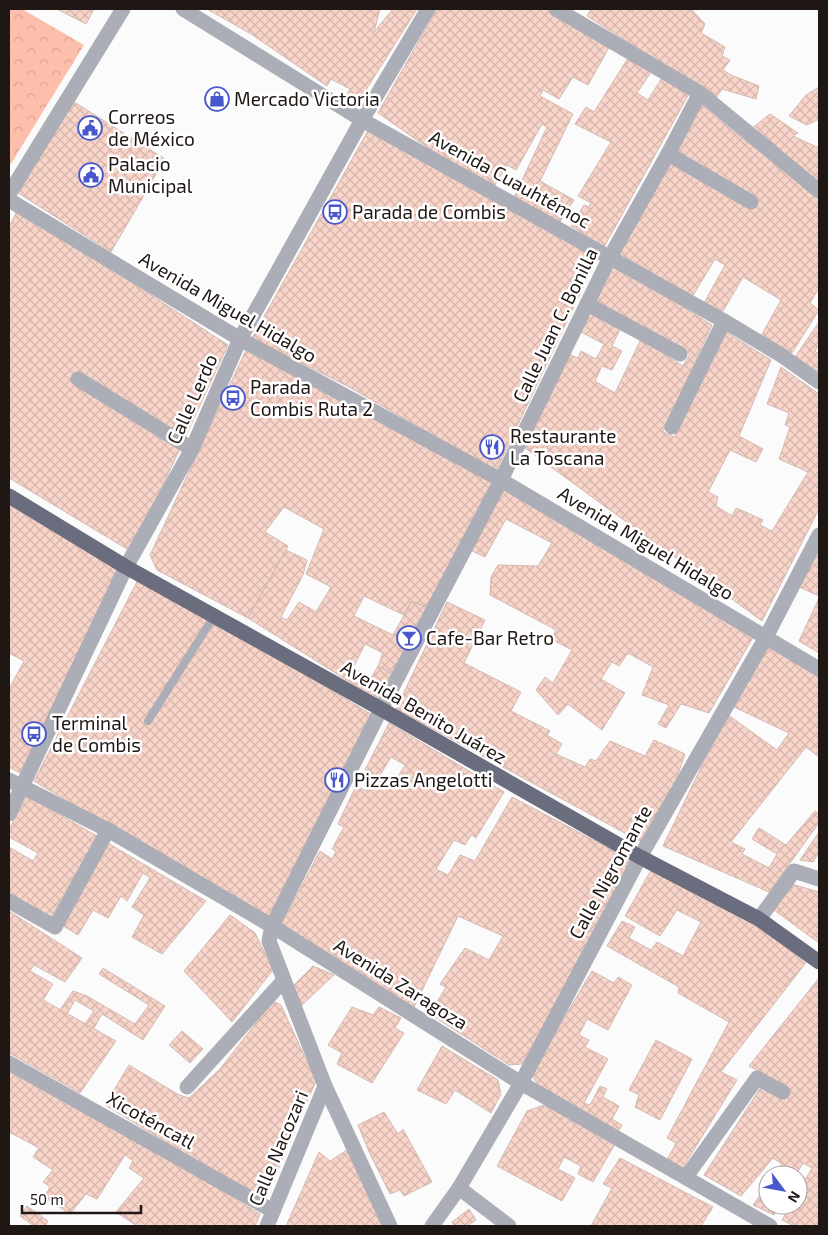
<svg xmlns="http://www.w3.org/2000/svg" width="828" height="1235" font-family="'Exo 2',sans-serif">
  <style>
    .park { fill: url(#park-crowns) }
    .building { fill: url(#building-cross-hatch); stroke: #d3bbb4; fill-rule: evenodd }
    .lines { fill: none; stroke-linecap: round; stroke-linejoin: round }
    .service { stroke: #abaeb6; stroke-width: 8 }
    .minor { stroke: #abaeb6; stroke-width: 15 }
    .primary { stroke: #696d7d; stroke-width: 15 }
    .labels { text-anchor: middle; stroke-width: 5; stroke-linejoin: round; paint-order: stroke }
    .poi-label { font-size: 19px; fill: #1f1714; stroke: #fff; text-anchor: start }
    .street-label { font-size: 19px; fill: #1f1714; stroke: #fff }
  </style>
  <defs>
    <pattern id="park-crowns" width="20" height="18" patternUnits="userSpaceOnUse" patternTransform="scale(1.25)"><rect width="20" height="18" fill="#febeac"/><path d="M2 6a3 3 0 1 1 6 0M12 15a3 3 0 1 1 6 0" fill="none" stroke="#d9a393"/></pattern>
    <pattern id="building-cross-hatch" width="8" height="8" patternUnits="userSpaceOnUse" patternTransform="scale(1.25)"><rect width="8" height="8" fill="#f9d4c9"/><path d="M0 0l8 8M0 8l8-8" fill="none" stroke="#d5b5ac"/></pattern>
  </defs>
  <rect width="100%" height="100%" fill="#fbfbfb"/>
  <polygon class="park" points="9,9 22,9 84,45 9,167"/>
  <g class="building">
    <polygon points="57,9 94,9 86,24"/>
    <polygon points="207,9 380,9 374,32 393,9 417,9 357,104 345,97 350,89 331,79 327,86 251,34"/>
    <polygon points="437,9 548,9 611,44 588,85 573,77 559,99 543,90 540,96 573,114 540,181 574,200 560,222 514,197 547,127 542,124 516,170 507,165 495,185 437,154 378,113"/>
    <polygon points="591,9 630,9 634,11 635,9 691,9 705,24 701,33 725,47 722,56 730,60 723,70 731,75 759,86 756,99 722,89 716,98 587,16"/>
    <polygon points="630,55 653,69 637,93 648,100 663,76 690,92 604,247 571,226 584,205 589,207 591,203 578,196 611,142 575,124 586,107 594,112"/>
    <polygon points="819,87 819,119 807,125 789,116 806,95"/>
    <polygon points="71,100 165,159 111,252 15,191"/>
    <polygon points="701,104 743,139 780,165 819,199 819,288 810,303 819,310 792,353 761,336 781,300 743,277 722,313 704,303 725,265 715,259 692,297 617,252"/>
    <polygon points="770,114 798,133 793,136 819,148 819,183 751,129"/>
    <polygon points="370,127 599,254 496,471 349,387 252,338"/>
    <polygon points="18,209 228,345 132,552 9,478 9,227"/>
    <polygon points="612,262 712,325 663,432 674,437 723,330 771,360 739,436 763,449 756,462 730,450 708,492 718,497 716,506 732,516 736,508 750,514 763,520 760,525 772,531 808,472 779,459 790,427 785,425 789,413 767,404 781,367 819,394 819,509 762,621 525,448 570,355 578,358 581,351 596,359 604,344 581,332 590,309 622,325 612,346 622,351 612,370 602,366 595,381 615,393 641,339 683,366 690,354 594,301"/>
    <polygon points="819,322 819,344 815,351 819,354 819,372 795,357"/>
    <path d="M247,348L495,480L398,677L383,703L248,618L286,550L307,560L303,575L281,617L287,620L299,602L316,612L331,587L306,574L324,529L284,507L265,532L288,546L248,618L157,570L150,555ZM364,596L404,615L411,601L431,609L412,601L393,635L354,616ZM365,644L383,653L378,666L398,677L378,666L371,678L353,668Z"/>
    <polygon points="504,490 755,634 709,713 681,704 666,728 658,724 669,705 642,695 653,667 628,653 619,666 612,662 601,679 625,693 602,730 568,704 558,715 536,690 545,677 553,683 572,650 551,639 556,630 490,595 491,577 498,565 538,566 552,543 506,519 485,557 470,550"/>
    <polygon points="9,504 121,569 20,773 9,767 9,689 24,661 9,653"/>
    <polygon points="819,547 819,596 799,587"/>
    <polygon points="139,578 255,644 374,716 268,920 34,781"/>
    <polygon points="819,598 819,653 799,641"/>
    <polygon points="447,602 485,620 464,663 521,692 511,711 550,731 547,735 562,744 556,754 585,767 590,759 596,761 610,741 645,756 654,740 685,754 669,801 645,844 396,709"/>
    <polygon points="769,642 819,675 819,757 806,747 731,842 745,849 742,854 769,868 777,854 752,839 759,828 786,845 815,811 819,814 819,823 769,892 663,846 727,714 777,750 789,733 734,707"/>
    <polygon points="389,723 504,792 476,838 471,835 465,845 454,840 436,869 448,875 460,855 475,861 512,797 635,862 522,1064 509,1065 430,1014 446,987 440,984 465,948 489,960 503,936 458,916 414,1007 279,929 320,851 332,859 336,851 332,849 344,827 338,824 356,786 367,791 374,777 392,786 405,765 391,757 379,777 365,770"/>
    <polygon points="27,796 97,836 50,919 9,895 9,847 33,861 38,853 9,837 9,829"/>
    <polygon points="819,832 819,852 813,862 800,860"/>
    <polygon points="106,842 206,901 162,954 132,937 144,915 132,907 150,878 143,873 127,901 121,896 108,918 93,910 78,935 62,925"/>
    <polygon points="654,865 723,904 808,960 721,1072 737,1080 682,1169 667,1160 676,1143 667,1138 729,1022 678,993 679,987 607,946 622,921 635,927 629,938 651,950 657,942 683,956 701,922 677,910 660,936 625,916"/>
    <polygon points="792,884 819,892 819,943 774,910"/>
    <polygon points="9,911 82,958 65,982 34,965 30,971 53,984 43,1000 116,1041 80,1093 9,1053"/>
    <polygon points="230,915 255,933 273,970 232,1022 184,971"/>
    <polygon points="313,966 334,975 302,1005 293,986"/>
    <polygon points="103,968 165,1006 143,1040 102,1014 94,1028 85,1024 94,1011 75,1000 67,1014 60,1010 73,991 87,996 135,1024 149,1005 99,974"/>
    <polygon points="592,971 614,983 618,977 632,985 608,1030 587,1019 579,1035 589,1040 585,1047 608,1059 584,1103 590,1105 600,1086 607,1089 603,1097 619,1106 612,1119 622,1125 618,1132 542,1090 531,1074"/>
    <polygon points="819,978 819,1226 794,1226 782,1220 791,1205 798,1205 798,1192 812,1168 803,1163 796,1175 775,1175 782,1164 773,1158 741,1196 704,1175 761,1087 785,1099 790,1090 749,1066"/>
    <polygon points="273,1001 281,1005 316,1081 264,1202 105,1105 129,1065 179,1095 189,1098 220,1069"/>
    <polygon points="352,1007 373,1015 379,1007 401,1018 395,1028 404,1033 372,1083 337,1064 342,1053 328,1045"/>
    <polygon points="182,1031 203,1049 190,1063 169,1045"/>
    <polygon points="656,1040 692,1059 660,1120 635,1107 639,1095 629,1090"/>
    <polygon points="442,1046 498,1080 501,1094 491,1113 455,1090 446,1104 417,1090"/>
    <polygon points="9,1068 98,1116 260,1214 255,1226 137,1226 116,1212 144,1178 129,1168 133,1161 125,1155 97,1199 86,1194 70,1214 44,1197 50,1187 43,1182 53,1170 33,1157 39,1148 9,1132"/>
    <polygon points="544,1105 615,1144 593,1182 578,1174 581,1166 564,1157 558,1169 575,1178 562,1201 497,1166 527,1111"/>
    <polygon points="384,1112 398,1134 403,1129 432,1182 404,1196 400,1190 390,1194 370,1154 358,1125"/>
    <polygon points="347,1150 387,1226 286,1226 319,1152 330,1161"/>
    <polygon points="620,1158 713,1207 701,1226 591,1226 612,1188 603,1184"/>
    <polygon points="768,1184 768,1205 779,1205 774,1215 753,1205"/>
    <polygon points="27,1206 48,1221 45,1226 34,1226 20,1216"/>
    <polygon points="469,1209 476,1220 467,1226 454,1226 452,1222"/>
  </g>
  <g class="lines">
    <polyline class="service" points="148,721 214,616"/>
    <g class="minor">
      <polyline points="183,9 362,120 724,321 781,355 819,382"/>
      <polyline points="556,9 700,93 819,191"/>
      <polyline points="668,154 751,202"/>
      <polyline points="9,194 123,9"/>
      <polyline points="9,200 240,339 501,480 819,669"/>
      <polyline points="587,304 680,354"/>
      <polyline points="78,379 192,449"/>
      <polyline points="672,427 724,321"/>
      <polyline points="9,780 108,830 272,926 521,1083 770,1226"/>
      <polyline points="9,814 126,567 192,449 240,339 362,120 428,9"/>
      <polyline points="9,901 55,927 108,830"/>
      <polyline points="759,919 794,871 819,879"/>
      <polyline points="9,1063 273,1211"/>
      <polyline points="187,1087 284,980"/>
      <polyline points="686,1177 757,1078 783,1092"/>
      <polyline points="459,1188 509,1226"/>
      <polyline points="267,1226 325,1086"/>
      <polyline points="390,1226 325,1086 269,941 272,926 381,709 501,480 610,257 668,154 700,93"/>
      <polyline points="432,1226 459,1188 521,1083 640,857 766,637 819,535"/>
    </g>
    <polyline class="primary" points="9,496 126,567 381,709 640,857 759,919 819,962"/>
  </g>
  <defs>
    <g id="shop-ring" transform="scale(1.25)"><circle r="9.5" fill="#fff" stroke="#4957cc" stroke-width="1.5"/><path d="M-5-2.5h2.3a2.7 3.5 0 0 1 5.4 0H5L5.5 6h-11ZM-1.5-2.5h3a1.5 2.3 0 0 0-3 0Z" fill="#4957cc"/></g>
    <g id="civic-ring" transform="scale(1.25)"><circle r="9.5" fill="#fff" stroke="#4957cc" stroke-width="1.5"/><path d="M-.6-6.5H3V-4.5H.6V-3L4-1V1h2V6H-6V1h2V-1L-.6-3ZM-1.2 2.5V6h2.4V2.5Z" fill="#4957cc"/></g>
    <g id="bus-ring" transform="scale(1.25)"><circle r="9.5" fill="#fff" stroke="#4957cc" stroke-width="1.5"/><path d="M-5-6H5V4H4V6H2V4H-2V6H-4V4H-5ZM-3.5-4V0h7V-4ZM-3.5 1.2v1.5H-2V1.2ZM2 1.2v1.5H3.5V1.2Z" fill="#4957cc"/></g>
    <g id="restaurant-ring" transform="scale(1.25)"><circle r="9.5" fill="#fff" stroke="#4957cc" stroke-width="1.5"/><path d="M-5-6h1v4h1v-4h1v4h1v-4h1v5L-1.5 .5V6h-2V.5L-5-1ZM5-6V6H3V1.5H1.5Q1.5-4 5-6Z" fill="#4957cc"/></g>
    <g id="bar-ring" transform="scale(1.25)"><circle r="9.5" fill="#fff" stroke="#4957cc" stroke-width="1.5"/><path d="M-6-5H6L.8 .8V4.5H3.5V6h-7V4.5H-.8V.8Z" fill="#4957cc"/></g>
  </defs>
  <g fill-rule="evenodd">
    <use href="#shop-ring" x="217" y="99"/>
    <use href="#civic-ring" x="90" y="128"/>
    <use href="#civic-ring" x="91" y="175"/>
    <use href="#bus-ring" x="335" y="212"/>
    <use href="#bus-ring" x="233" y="398"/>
    <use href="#restaurant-ring" x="492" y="447"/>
    <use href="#bar-ring" x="409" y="638"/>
    <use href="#bus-ring" x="34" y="734"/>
    <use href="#restaurant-ring" x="337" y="780"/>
  </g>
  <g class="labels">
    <g class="poi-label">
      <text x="234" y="106">Mercado Victoria</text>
      <text x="108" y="124">Correos<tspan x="108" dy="22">de México</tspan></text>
      <text x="108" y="171">Palacio<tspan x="108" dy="22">Municipal</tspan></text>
      <text x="352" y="219">Parada de Combis</text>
      <text x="250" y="394">Parada<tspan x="250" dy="22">Combis Ruta 2</tspan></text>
      <text x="510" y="443">Restaurante<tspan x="510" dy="22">La Toscana</tspan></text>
      <text x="426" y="645">Cafe-Bar Retro</text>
      <text x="52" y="730">Terminal<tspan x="52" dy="22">de Combis</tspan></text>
      <text x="354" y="787">Pizzas Angelotti</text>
    </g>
    <g class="street-label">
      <text transform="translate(510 179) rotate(29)" y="7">Avenida Cuauhtémoc</text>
      <text transform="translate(228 307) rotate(30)" y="7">Avenida Miguel Hidalgo</text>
      <text transform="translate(555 325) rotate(-64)" y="7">Calle Juan C. Bonilla</text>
      <text transform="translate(192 399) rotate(-66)" y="7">Calle Lerdo</text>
      <text transform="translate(646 543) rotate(31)" y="7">Avenida Miguel Hidalgo</text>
      <text transform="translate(424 712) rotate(30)" y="7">Avenida Benito Juárez</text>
      <text transform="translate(610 872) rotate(-61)" y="7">Calle Nigromante</text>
      <text transform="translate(401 984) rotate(32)" y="7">Avenida Zaragoza</text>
      <text transform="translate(151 1120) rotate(29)" y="7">Xicoténcatl</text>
      <text transform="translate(278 1148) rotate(-67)" y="7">Calle Nacozari</text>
    </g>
  </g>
  <rect width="828" height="1235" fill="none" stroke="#1f1714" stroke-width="20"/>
  <g transform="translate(783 1190) rotate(122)"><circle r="24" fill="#ffffff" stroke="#a5a2a1"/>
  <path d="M0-4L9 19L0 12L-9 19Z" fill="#4957cc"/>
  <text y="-8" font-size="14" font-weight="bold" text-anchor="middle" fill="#1f1714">N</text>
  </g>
  <path d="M22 1205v8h119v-8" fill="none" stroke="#1f1714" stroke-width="2.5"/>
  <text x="30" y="1205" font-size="15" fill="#1f1714" stroke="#ffffff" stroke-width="4" paint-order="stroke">50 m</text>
</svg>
